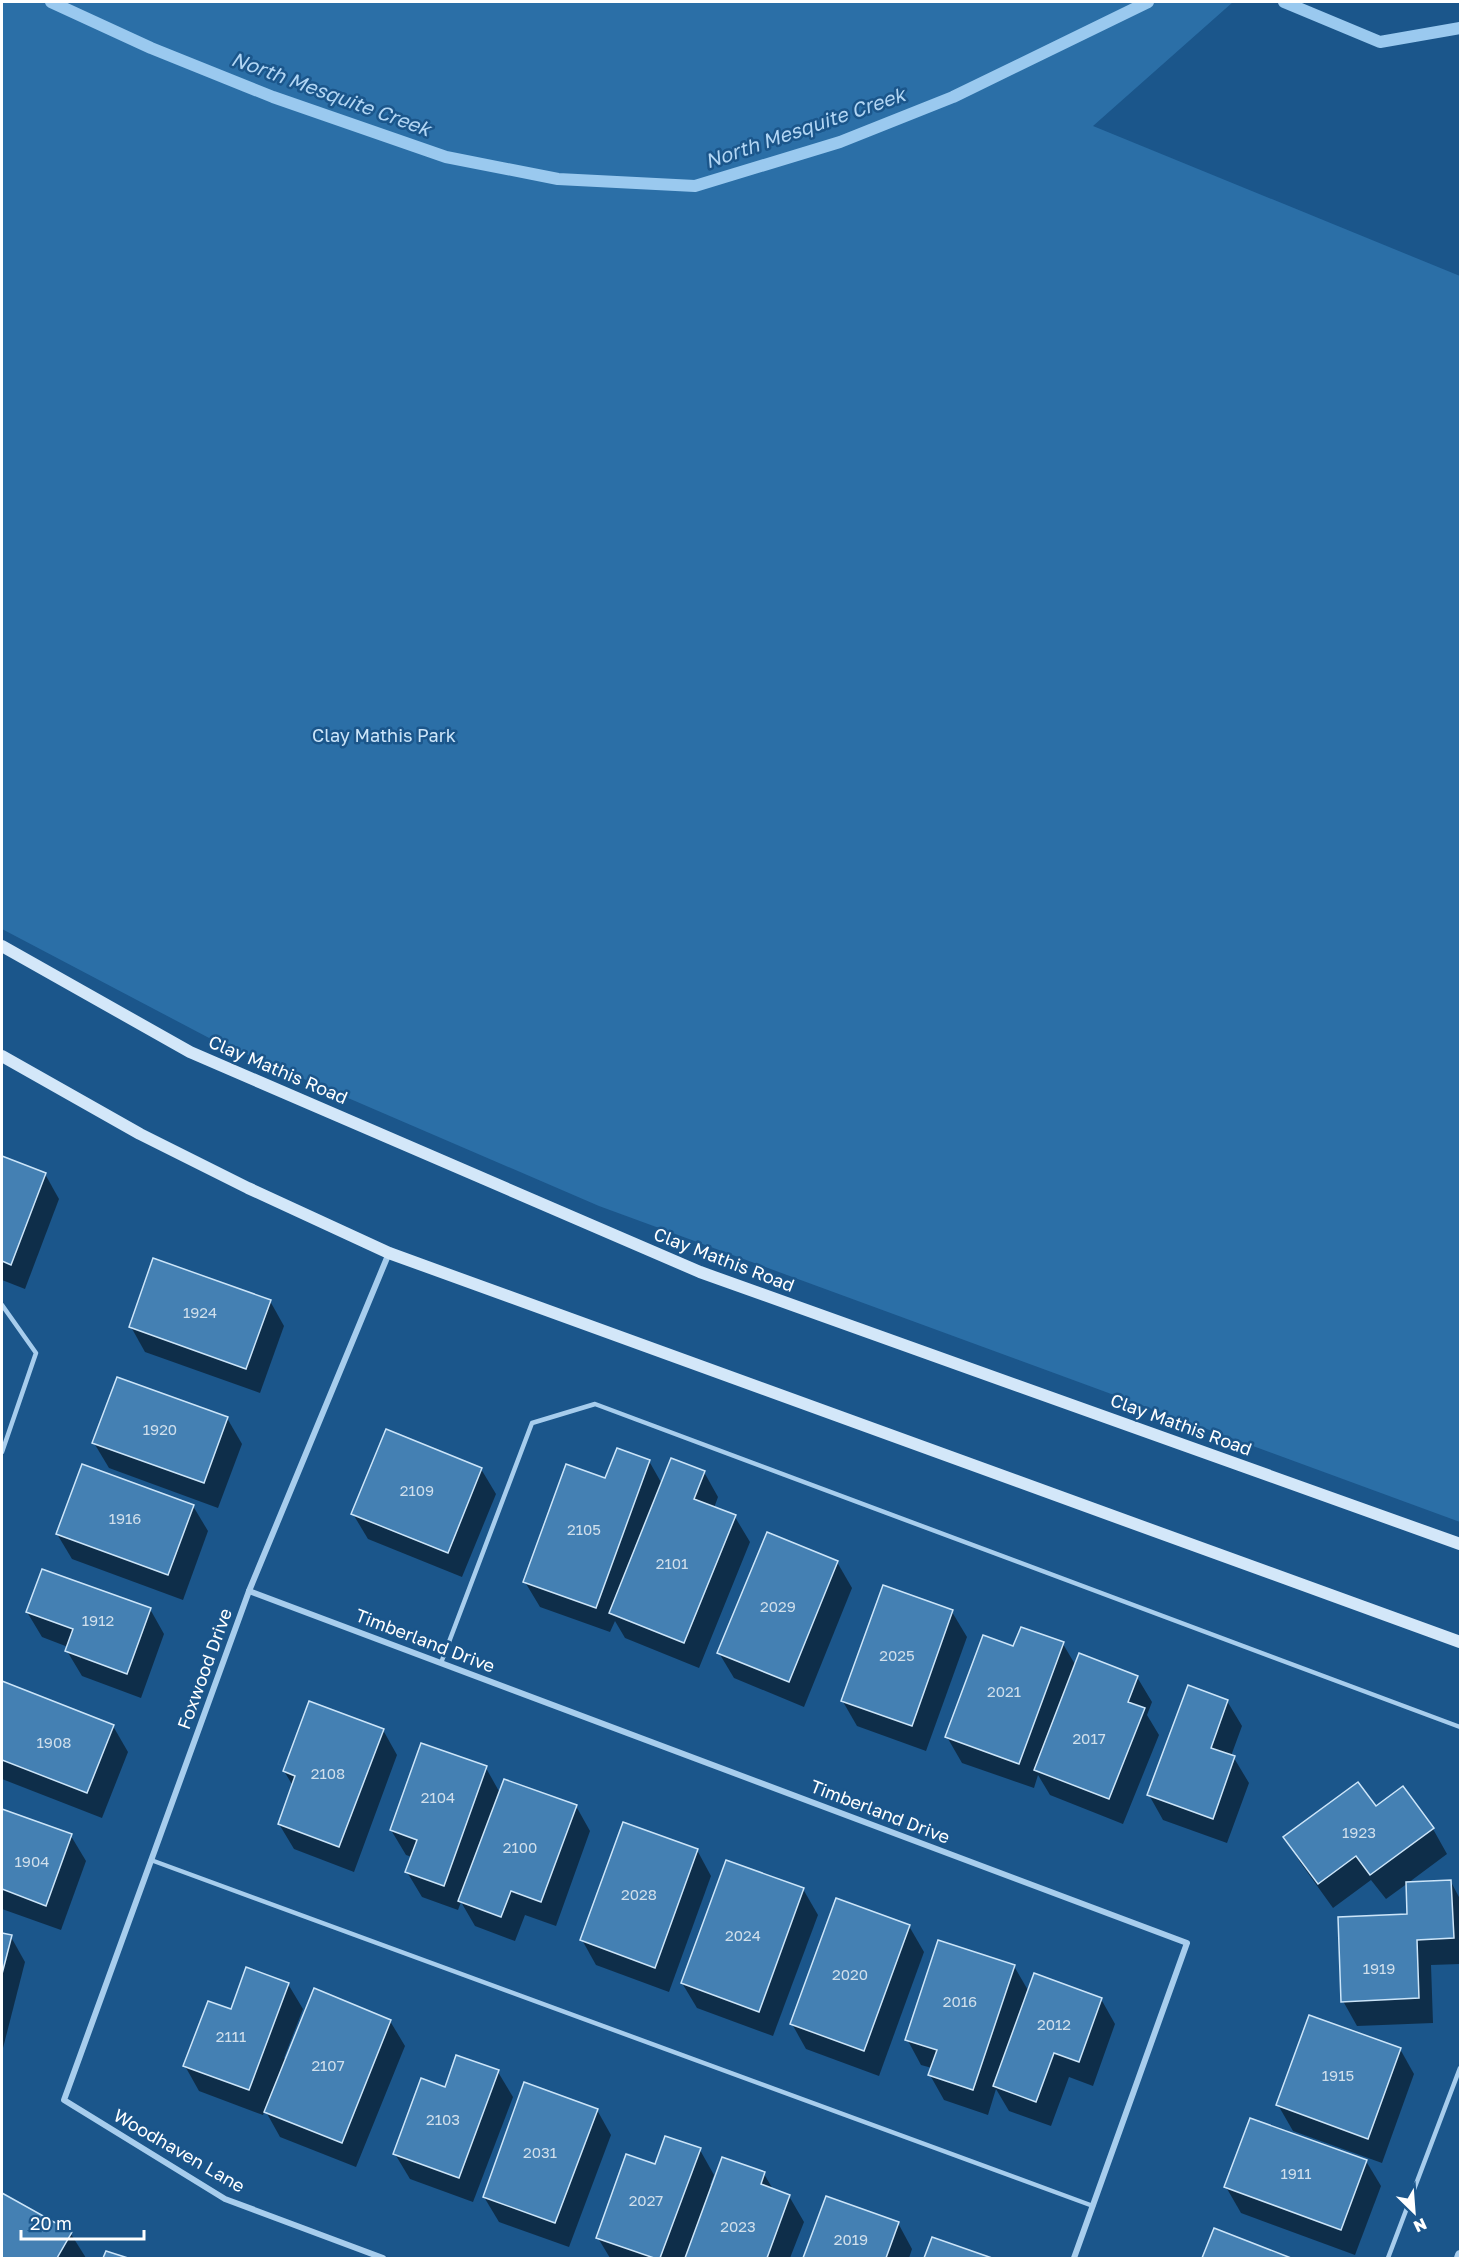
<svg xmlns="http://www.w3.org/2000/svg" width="1462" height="2260" font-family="'Golos Text',sans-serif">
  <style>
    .green { fill: #2b6fa7 }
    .shadow { fill: #0007 }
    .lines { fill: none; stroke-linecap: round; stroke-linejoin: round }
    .stream { stroke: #9ac9ef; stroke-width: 12 }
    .building { fill: #4480b3; stroke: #cce5f9; stroke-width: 1.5 }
    .service { stroke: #a7cded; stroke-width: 4.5 }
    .minor { stroke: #a7cded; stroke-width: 6 }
    .tertiary { stroke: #a7cded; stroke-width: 10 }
    .secondary { stroke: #d3e7f9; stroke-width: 12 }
    .labels { text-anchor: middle; stroke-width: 5; stroke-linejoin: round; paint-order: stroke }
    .number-label { font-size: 15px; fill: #d0dfec }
    .park-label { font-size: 18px; fill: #cce5f9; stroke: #1b568b }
    .street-label { font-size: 18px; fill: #fff; stroke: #1b568b }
    .water-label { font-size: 20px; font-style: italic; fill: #b2d6f4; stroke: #1b568b }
  </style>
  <rect width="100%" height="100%" fill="#1b568b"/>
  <polygon class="green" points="2,2 1233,2 1093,126 1460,276 1460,1522 599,1206 211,1039 2,929"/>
  <g class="shadow">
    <polygon points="2,1158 45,1174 59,1199 25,1289 2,1280"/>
    <polygon points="270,1301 284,1326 260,1393 145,1352 131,1327"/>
    <polygon points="227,1418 242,1444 218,1508 109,1468 94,1443"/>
    <polygon points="649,1461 662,1484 704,1472 718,1497 714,1508 735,1517 750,1542 699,1668 625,1638 615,1621 610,1632 540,1607 525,1582 606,1480"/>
    <polygon points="481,1469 496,1494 462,1577 368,1539 353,1514"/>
    <polygon points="193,1506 208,1531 183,1600 72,1559 57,1534"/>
    <polygon points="837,1562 852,1588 804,1707 734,1678 719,1653"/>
    <polygon points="884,1587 952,1612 967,1637 926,1751 857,1726 842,1700"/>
    <polygon points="150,1609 164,1634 141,1698 82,1676 67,1651 68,1647 42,1637 27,1612"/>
    <polygon points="1063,1644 1076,1666 1137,1677 1152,1702 1147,1715 1159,1735 1123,1824 1050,1795 1038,1775 1034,1788 962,1763 947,1737 1014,1648"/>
    <polygon points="2,1683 113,1726 128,1752 102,1818 2,1779"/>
    <polygon points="1227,1701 1242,1726 1231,1756 1234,1758 1249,1783 1227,1843 1163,1820 1149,1795"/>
    <polygon points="383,1730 397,1755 354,1872 294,1849 279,1824 293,1786 284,1771"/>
    <polygon points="486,1768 500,1793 576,1806 590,1831 556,1926 525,1915 515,1941 475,1926 461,1902 458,1910 422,1897 407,1872 412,1857 406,1855 391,1830"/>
    <polygon points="1403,1788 1433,1829 1447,1854 1408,1883 1451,1882 1460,1899 1460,1964 1431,1965 1433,2023 1357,2026 1343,2001 1409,1915 1408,1883 1386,1899 1371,1880 1333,1908 1300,1862 1285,1837 1375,1808"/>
    <polygon points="2,1810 71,1836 86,1861 61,1930 2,1909"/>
    <polygon points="697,1850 711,1876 669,1992 596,1965 582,1940"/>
    <polygon points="803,1889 818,1915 773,2036 697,2008 682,1983"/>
    <polygon points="909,1926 924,1952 879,2076 806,2049 792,2024"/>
    <polygon points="2,1934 11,1937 25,1962 2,2052"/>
    <polygon points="1014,1966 1029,1992 1101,1999 1115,2024 1093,2086 1069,2077 1051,2126 1009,2111 996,2089 988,2115 944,2100 930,2075 932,2068 921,2065 907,2039"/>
    <polygon points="288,1984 303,2009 284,2058 287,2060 390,2021 405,2046 356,2167 280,2137 265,2110 263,2115 199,2091 185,2066 231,2011"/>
    <polygon points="1400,2049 1414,2074 1382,2163 1293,2131 1278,2105"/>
    <polygon points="498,2072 513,2097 473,2202 410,2179 395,2154 445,2089"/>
    <polygon points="597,2110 611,2135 569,2247 499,2222 484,2197"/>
    <polygon points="700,2150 714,2175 710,2185 713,2186 764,2174 774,2191 789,2196 804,2222 790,2258 610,2258 598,2238 655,2166"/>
    <polygon points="1366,2161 1381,2186 1355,2255 1241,2213 1226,2187"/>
    <polygon points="2,2195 71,2234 86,2258 2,2258"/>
    <polygon points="827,2198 898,2223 912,2249 909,2258 805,2258"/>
    <polygon points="1215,2230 1287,2258 1204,2258"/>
    <polygon points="933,2239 987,2258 926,2258"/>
  </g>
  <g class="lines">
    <g class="stream">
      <polyline points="51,2 151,48 273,97 446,157 558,179 695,186 840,142 953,97 1148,2"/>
      <polyline points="1284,2 1380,42 1460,28"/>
    </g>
  </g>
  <g class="building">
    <polygon points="2,1156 46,1173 11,1265 2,1261"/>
    <polygon points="153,1258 271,1300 246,1369 129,1327"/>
    <polygon points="117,1377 228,1417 204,1483 92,1443"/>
    <polygon points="386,1429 482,1468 448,1553 351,1514"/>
    <polygon points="617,1448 650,1460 596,1608 523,1582 566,1464 605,1478"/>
    <polygon points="671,1458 705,1471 694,1499 736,1515 684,1643 609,1613"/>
    <polygon points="82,1464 194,1505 168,1575 56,1534"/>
    <polygon points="767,1532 838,1561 789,1682 717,1653"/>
    <polygon points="42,1569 151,1608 127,1674 65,1651 73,1629 26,1612"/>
    <polygon points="883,1585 953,1610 912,1726 841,1701"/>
    <polygon points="1021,1627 1064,1642 1019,1764 945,1737 983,1635 1013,1646"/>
    <polygon points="1079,1653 1138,1676 1128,1702 1145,1708 1109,1799 1034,1770"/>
    <polygon points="2,1681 114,1725 87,1793 2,1760"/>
    <polygon points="1188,1685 1228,1700 1211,1748 1235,1756 1213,1819 1147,1795"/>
    <polygon points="309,1701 384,1729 339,1847 278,1824 295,1776 283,1771"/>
    <polygon points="421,1743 487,1766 444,1886 405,1872 417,1840 390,1830"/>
    <polygon points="504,1779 577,1805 541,1902 511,1891 501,1917 458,1901"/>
    <polygon points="1358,1782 1376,1806 1403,1786 1434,1828 1370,1875 1356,1856 1318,1884 1283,1837"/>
    <polygon points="2,1809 72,1834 46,1906 2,1889"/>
    <polygon points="623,1822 698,1849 655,1968 580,1940"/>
    <polygon points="726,1860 804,1888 759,2012 681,1983"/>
    <polygon points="1451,1880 1454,1938 1417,1940 1419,1998 1341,2002 1338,1917 1407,1914 1406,1882"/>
    <polygon points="836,1898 910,1925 864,2051 790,2024"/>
    <polygon points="2,1933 12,1935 2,1974"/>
    <polygon points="938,1940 1015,1965 973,2090 928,2075 937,2050 905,2040"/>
    <polygon points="246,1967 289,1983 249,2090 183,2066 208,2001 231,2009"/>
    <polygon points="1034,1973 1102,1998 1079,2062 1054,2053 1036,2102 993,2086"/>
    <polygon points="314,1988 391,2020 342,2143 264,2112"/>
    <polygon points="1309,2015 1401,2048 1368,2139 1276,2105"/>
    <polygon points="456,2055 499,2070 459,2178 393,2154 421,2078 445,2087"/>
    <polygon points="524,2082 598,2109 555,2223 483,2197"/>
    <polygon points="1250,2118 1367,2160 1341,2230 1224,2187"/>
    <polygon points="665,2136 701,2148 660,2258 654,2258 596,2238 626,2154 655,2164"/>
    <polygon points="722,2157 765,2172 761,2184 790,2195 767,2258 685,2258"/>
    <polygon points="2,2193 72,2232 57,2258 2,2258"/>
    <polygon points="826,2196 899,2222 886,2258 803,2258"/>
    <polygon points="1214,2228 1291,2258 1202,2258"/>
    <polygon points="932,2237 992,2258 924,2258"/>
    <polygon points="106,2251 128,2258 103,2258"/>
  </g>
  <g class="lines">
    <g class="service">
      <polyline points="2,1305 36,1353 2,1452"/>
      <polyline points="441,1663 532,1423 595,1404 1460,1727"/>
      <polyline points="151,1860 1093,2206"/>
      <polyline points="1388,2258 1460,2068"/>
    </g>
    <g class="minor">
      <polyline points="249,1591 1187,1943 1074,2258"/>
      <polyline points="383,2258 225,2199 64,2100 249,1591 389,1253"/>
    </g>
    <polyline class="tertiary" points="1459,2258 1460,2255"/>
    <g class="secondary">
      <polyline points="2,946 190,1052 700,1272 1460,1544"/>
      <polyline points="2,1056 140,1134 248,1188 389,1253 1460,1642"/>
    </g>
  </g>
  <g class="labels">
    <g class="number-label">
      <text x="200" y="1318">1924</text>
      <text x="160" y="1435">1920</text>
      <text x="417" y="1496">2109</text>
      <text x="125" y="1524">1916</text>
      <text x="584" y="1535">2105</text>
      <text x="672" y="1569">2101</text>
      <text x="778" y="1612">2029</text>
      <text x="98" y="1626">1912</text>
      <text x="897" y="1661">2025</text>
      <text x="1004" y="1697">2021</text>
      <text x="1089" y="1744">2017</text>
      <text x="54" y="1748">1908</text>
      <text x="328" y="1779">2108</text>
      <text x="438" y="1803">2104</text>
      <text x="1359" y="1838">1923</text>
      <text x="520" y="1853">2100</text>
      <text x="32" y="1867">1904</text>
      <text x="639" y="1900">2028</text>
      <text x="743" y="1941">2024</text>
      <text x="1379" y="1974">1919</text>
      <text x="850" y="1980">2020</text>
      <text x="960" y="2007">2016</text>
      <text x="1054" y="2030">2012</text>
      <text x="231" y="2042">2111</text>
      <text x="328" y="2071">2107</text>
      <text x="1338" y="2081">1915</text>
      <text x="443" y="2125">2103</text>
      <text x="540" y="2158">2031</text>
      <text x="1296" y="2179">1911</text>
      <text x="646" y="2206">2027</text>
      <text x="738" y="2232">2023</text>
      <text x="851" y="2245">2019</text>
    </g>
    <g class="park-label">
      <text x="384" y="742">Clay Mathis Park</text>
    </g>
    <g class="street-label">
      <text transform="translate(278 1070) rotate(23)" y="6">Clay Mathis Road</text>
      <text transform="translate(724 1260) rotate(21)" y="6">Clay Mathis Road</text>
      <text transform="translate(1181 1425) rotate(20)" y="6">Clay Mathis Road</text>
      <text transform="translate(425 1641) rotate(21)" y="6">Timberland Drive</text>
      <text transform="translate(205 1669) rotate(-70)" y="6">Foxwood Drive</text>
      <text transform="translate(880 1812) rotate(21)" y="6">Timberland Drive</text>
      <text transform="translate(179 2151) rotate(30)" y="6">Woodhaven Lane</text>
    </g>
    <g class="water-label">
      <text transform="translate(331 94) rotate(20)" y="7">North Mesquite Creek</text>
      <text transform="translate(805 128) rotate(-19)" y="7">North Mesquite Creek</text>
    </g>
  </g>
  <rect width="1462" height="2260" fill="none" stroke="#ffffff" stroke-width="6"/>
  <g transform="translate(1414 2212) rotate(155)" stroke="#1b568b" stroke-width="4.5" paint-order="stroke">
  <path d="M0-4.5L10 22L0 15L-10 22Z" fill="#ffffff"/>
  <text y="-9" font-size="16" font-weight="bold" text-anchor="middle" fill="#ffffff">N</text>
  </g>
  <path d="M21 2230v9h123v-9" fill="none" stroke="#ffffff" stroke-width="3"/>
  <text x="30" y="2230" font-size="18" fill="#ffffff" stroke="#1b568b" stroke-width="4.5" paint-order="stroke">20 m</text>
</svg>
